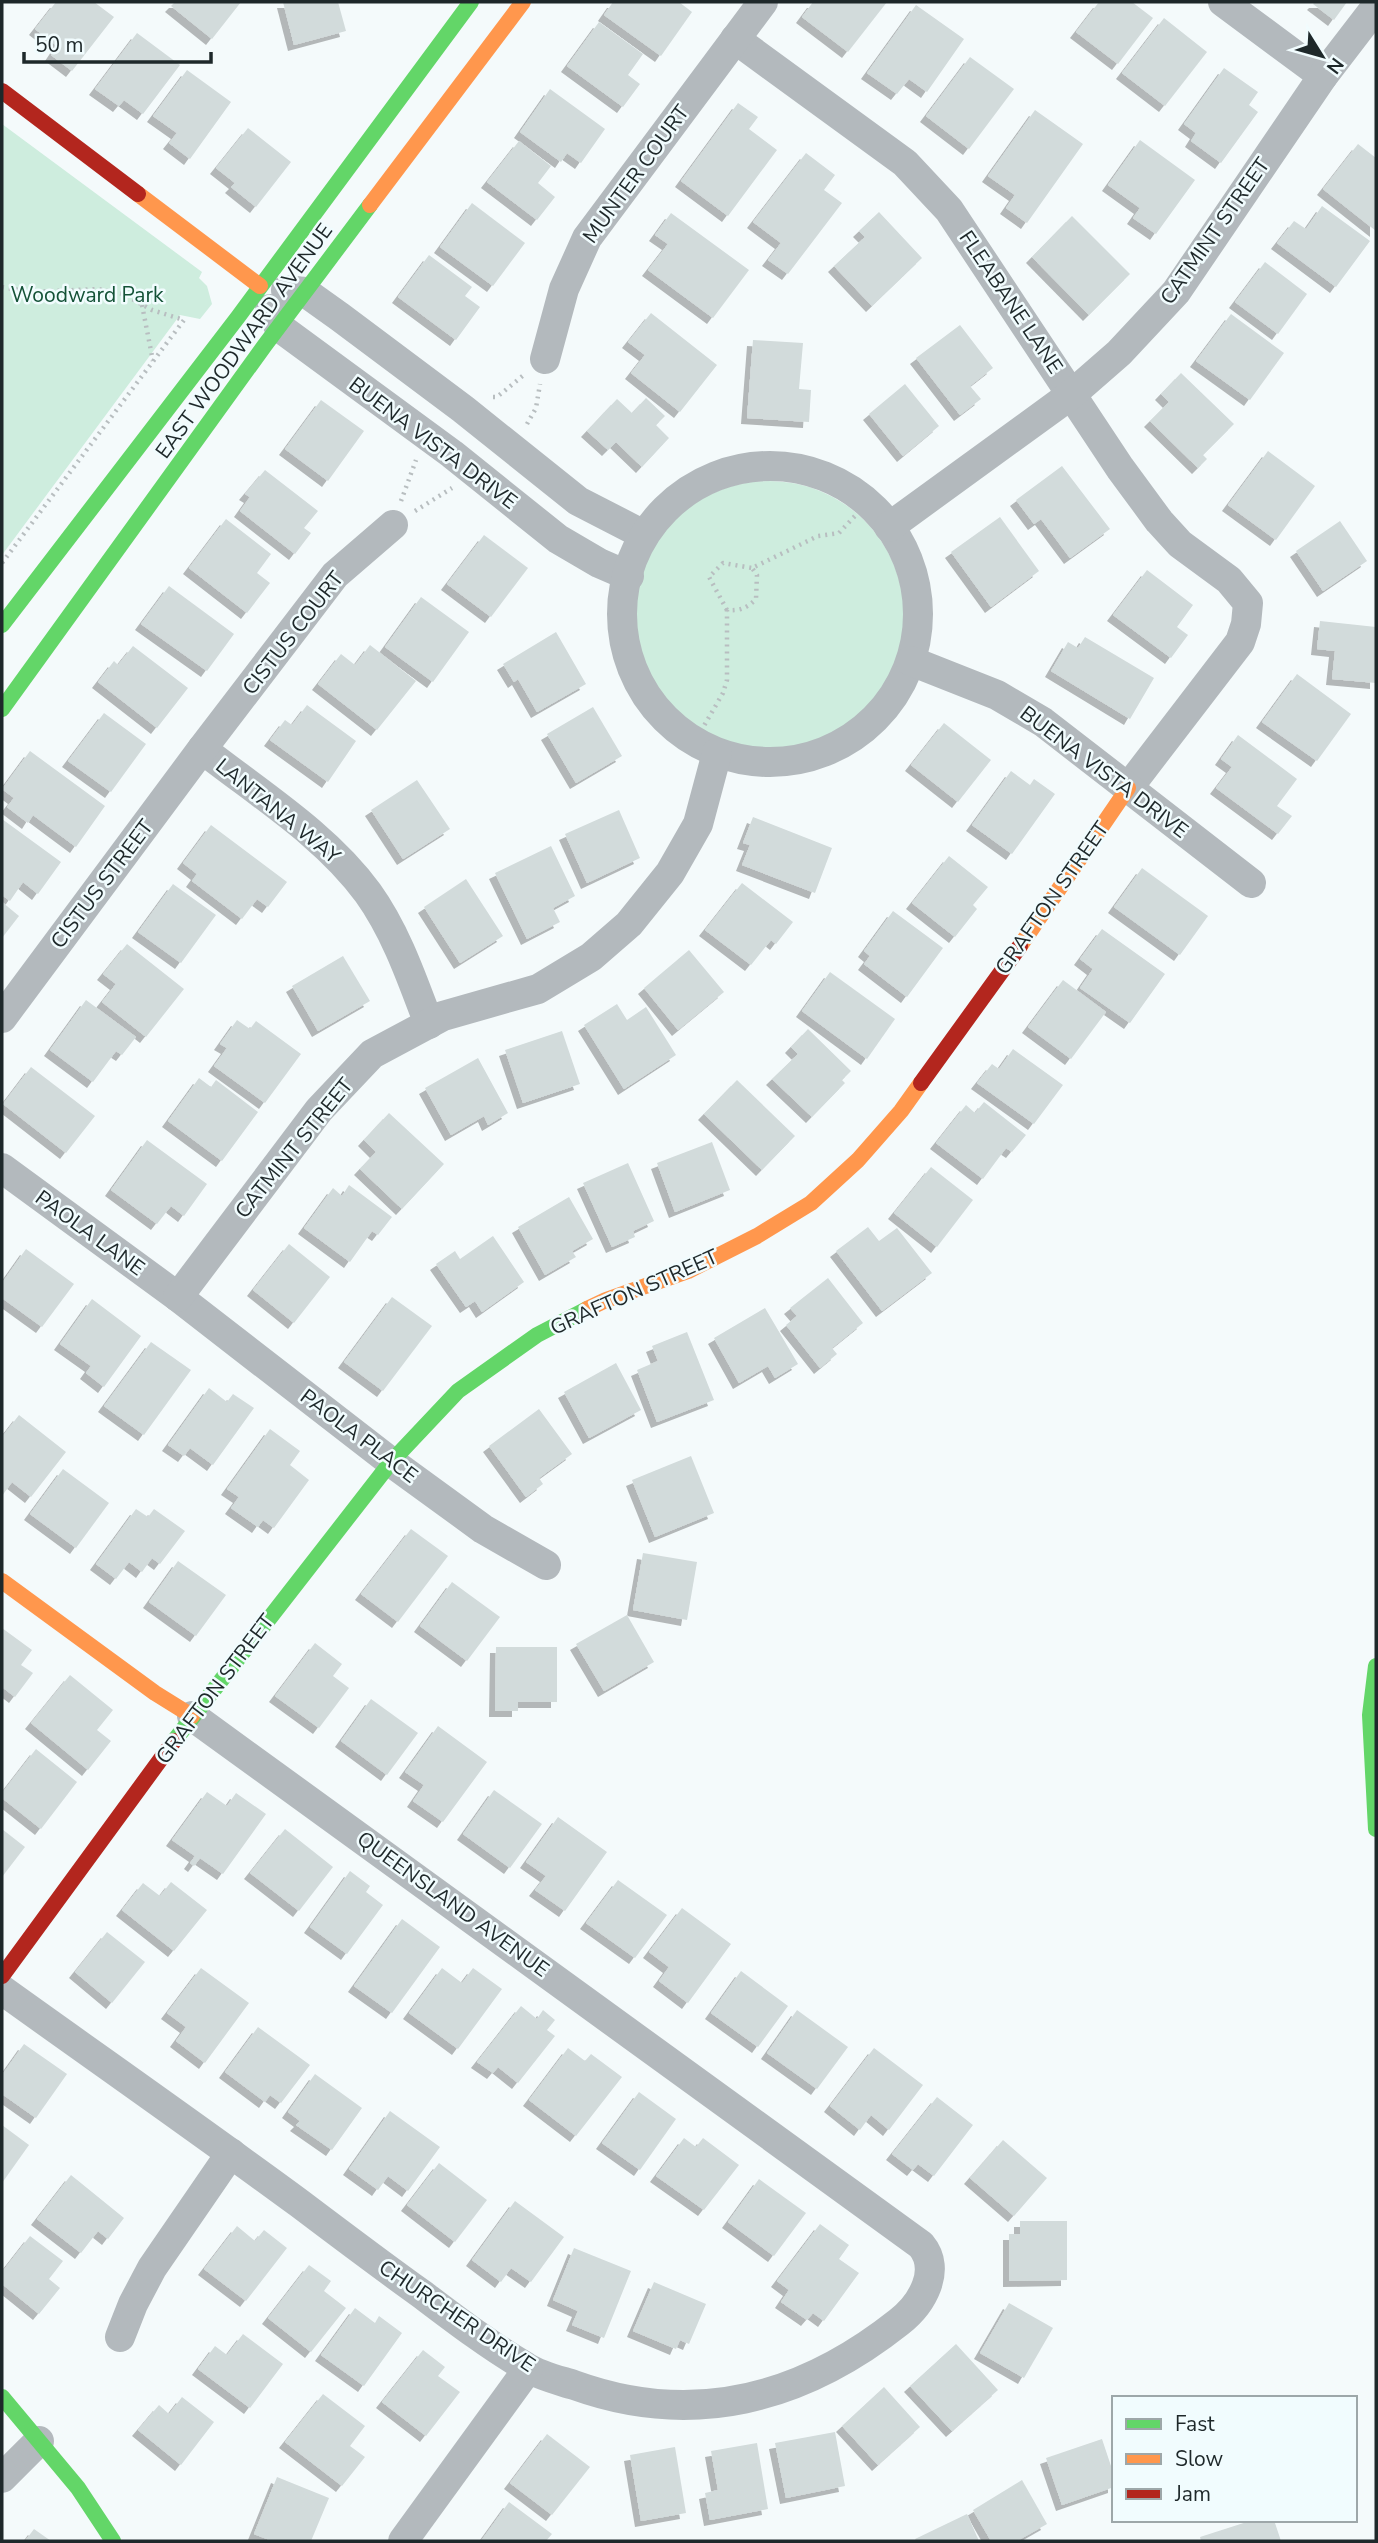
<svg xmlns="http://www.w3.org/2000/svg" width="1378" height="2543" font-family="'Nunito Sans',sans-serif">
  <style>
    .green { fill: #ceedde }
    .building { fill: #d2dbdb; filter: url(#shadow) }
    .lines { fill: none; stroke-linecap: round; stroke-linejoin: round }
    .path { stroke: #b8bec0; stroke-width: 4.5; stroke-dasharray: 2 5; stroke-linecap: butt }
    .street { stroke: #b3b9bd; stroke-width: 30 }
    .fast { stroke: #63d668; stroke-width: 16 }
    .slow { stroke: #ff974d; stroke-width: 16 }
    .jam { stroke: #b3261e; stroke-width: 16 }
    .labels { text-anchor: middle; stroke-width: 5; stroke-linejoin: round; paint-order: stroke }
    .street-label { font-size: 21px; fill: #1e282a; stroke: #f1fcfe }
    .park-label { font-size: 21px; fill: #145237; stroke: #f1fcfe }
  </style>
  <defs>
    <filter id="shadow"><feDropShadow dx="-6" dy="6" stdDeviation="0" flood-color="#0004"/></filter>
  </defs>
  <rect width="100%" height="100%" fill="#f4fafb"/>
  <g class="green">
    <polygon points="2,124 202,272 199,278 207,286 212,304 200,319 180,315 2,555"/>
    <circle cx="769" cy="616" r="135"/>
  </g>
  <g class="building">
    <polygon points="56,2 94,2 114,17 72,71 51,55 57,46 35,29"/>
    <polygon points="175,2 241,2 212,39 171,6"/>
    <polygon points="283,2 338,2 346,31 294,45"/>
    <polygon points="613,2 679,2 692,12 661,56 604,15"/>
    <polygon points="813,2 887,2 848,52 802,17"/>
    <polygon points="1099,2 1132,2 1153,18 1118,64 1076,32"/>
    <polygon points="1315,2 1347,2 1334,20 1313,4"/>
    <polygon points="916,5 964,39 927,92 909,79 897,94 867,73"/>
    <polygon points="1164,18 1207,52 1165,106 1122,73"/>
    <polygon points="599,22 643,54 628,75 640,84 623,107 567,66"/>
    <polygon points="137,33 180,65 143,114 124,100 119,106 95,89"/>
    <polygon points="970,57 1014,89 969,149 926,116"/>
    <polygon points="1224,68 1258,92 1249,105 1258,112 1221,163 1191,141 1196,133 1184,124"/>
    <polygon points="187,70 231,102 190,159 169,143 177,133 153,116"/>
    <polygon points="550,89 605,129 581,163 567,153 561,162 520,132"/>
    <polygon points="738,103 758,117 749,129 777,150 728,216 681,181"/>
    <polygon points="1035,110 1083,144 1027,223 1006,208 1015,195 988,176"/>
    <polygon points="248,128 291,162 256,207 231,187 235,183 216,168"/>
    <polygon points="1140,140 1195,180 1156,234 1133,218 1140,208 1108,185"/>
    <polygon points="519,141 551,166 538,183 555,197 537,220 487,182"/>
    <polygon points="1358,144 1376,158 1376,231 1323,189"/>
    <polygon points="806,153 835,175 824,190 842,203 788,274 768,260 781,243 753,222"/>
    <polygon points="472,203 525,243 493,286 440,247"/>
    <polygon points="1322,206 1370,241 1336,287 1277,243 1294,221 1306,229"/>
    <polygon points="879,212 922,258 872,306 834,266 865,237 859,231"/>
    <polygon points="671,213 749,270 713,318 648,270 668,244 655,235"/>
    <polygon points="1072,216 1130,274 1089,315 1032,257"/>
    <polygon points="429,255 472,287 465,296 480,307 456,340 398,297"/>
    <polygon points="1265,262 1307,294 1278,334 1235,302"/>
    <polygon points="651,313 717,365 680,412 631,373 645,355 628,342"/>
    <polygon points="1231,314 1284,353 1250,400 1196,361"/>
    <polygon points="960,325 993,368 970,386 981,399 960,415 916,358"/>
    <polygon points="753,340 803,343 799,389 811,390 809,422 747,418"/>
    <polygon points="1181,373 1234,424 1203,455 1207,459 1198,468 1150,421 1169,402 1161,394"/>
    <polygon points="905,384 939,426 903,456 869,414"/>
    <polygon points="646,398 665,416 656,425 669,438 642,467 616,442 608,450 587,431 617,399 632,413"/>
    <polygon points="321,400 364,431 328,481 285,449"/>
    <polygon points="1268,451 1315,486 1276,540 1228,505"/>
    <polygon points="1062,466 1110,529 1070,558 1041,519 1034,524 1016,500"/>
    <polygon points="265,470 318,511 304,528 311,533 295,554 240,511 250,497 245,494"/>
    <polygon points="1000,517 1039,571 991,607 951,552"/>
    <polygon points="226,519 271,554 257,573 270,583 247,613 189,568"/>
    <polygon points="1340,521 1367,561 1323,591 1296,551"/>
    <polygon points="484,535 528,568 491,617 447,584"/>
    <polygon points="1147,570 1193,605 1177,627 1188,635 1171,658 1113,615"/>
    <polygon points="169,586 234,634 207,671 141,624"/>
    <polygon points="421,597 469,632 433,682 385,647"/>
    <polygon points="1320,621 1376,627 1376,683 1332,679 1335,651 1317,649"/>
    <polygon points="556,632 586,684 537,712 518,679 514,682 503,664"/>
    <polygon points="1085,637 1154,678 1130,719 1051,671 1068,642 1078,648"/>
    <polygon points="370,645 416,681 377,730 318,684 341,654 355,665"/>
    <polygon points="133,646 188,688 157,728 98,682 114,661 118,665"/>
    <polygon points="1297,674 1351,714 1317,761 1262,722"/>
    <polygon points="307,705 356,741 328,782 270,740 285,720 292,725"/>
    <polygon points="593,707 622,756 576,783 547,734"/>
    <polygon points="104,713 146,744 111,792 68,761"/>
    <polygon points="944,723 991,760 958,802 911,765"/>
    <polygon points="1238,735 1297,779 1277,806 1292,816 1278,834 1216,788 1232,767 1221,759"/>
    <polygon points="30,751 105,806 76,847 33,815 28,823 7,807 14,798 2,789"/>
    <polygon points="1011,771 1030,785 1034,779 1055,794 1012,854 972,825"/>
    <polygon points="417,780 450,829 403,859 371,810"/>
    <polygon points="619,810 640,858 587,883 565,834"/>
    <polygon points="753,817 832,848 815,893 742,865 750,845 743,843"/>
    <polygon points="2,819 61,862 38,894 23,882 10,901 2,895"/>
    <polygon points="211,825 287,882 268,907 257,899 242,919 192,881 197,874 183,863"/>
    <polygon points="551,846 575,896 553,908 560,922 527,939 495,873"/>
    <polygon points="949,856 988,887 973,905 977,909 955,937 912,903"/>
    <polygon points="1142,868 1208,916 1180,955 1114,907"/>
    <polygon points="466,879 503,936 460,963 424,907"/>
    <polygon points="742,883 793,922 776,944 771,940 751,965 705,930"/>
    <polygon points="173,884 216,915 181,963 138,932"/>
    <polygon points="2,902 19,916 2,938"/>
    <polygon points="893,911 943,948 907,997 864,964 870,956 864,951"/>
    <polygon points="1102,929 1165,974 1130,1023 1080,988 1093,969 1080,959"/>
    <polygon points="127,944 184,989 146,1037 102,1002 116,984 103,974"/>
    <polygon points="689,950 724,992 678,1030 644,988"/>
    <polygon points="343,956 370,1001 318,1031 292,986"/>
    <polygon points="830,972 895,1019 867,1059 802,1011"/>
    <polygon points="1063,980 1106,1012 1071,1059 1028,1027"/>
    <polygon points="86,1000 136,1037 122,1055 116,1051 93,1082 50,1050"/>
    <polygon points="617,1004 627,1020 646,1007 676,1055 624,1089 584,1025"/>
    <polygon points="237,1020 250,1029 256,1021 301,1054 265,1103 214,1066 227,1048 220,1044"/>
    <polygon points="808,1029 851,1071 842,1080 845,1083 812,1117 772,1079 798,1054 791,1047"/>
    <polygon points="562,1031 580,1084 523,1103 505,1050"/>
    <polygon points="1013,1049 1063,1085 1034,1124 977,1083 992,1064 999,1069"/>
    <polygon points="478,1058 508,1113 488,1125 484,1116 451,1135 425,1088"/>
    <polygon points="31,1067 95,1116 66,1153 3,1104"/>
    <polygon points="199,1078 211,1087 216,1080 258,1112 222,1161 168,1121"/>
    <polygon points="737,1080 795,1136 762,1170 704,1114"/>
    <polygon points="984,1102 1026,1135 1012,1152 1006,1148 983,1179 936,1143 966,1105 975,1113"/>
    <polygon points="389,1113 444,1164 402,1209 360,1169 376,1152 364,1140"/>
    <polygon points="147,1140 207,1184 184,1216 171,1206 157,1224 111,1190"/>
    <polygon points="712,1142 730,1190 675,1212 657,1163"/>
    <polygon points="628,1163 654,1221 633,1231 635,1237 612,1247 583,1183"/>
    <polygon points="931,1167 973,1200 937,1247 894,1213"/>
    <polygon points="349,1185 392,1217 378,1235 372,1231 350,1262 304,1228 333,1188 342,1196"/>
    <polygon points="569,1197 593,1239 572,1251 576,1257 545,1275 518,1227"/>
    <polygon points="868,1227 879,1241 897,1228 932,1273 882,1311 836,1251"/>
    <polygon points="493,1236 524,1282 482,1312 475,1301 466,1307 436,1264 455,1251 460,1259"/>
    <polygon points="289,1244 330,1277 294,1323 253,1290"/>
    <polygon points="26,1249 74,1284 42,1327 2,1298 2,1283"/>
    <polygon points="828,1278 863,1323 832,1348 837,1354 820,1368 786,1325 797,1316 790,1308"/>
    <polygon points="392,1297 432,1326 383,1391 344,1362"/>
    <polygon points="92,1299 141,1336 104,1387 86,1373 91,1366 60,1344"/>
    <polygon points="765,1308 798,1364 775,1378 768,1366 739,1383 714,1338"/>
    <polygon points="687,1332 714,1400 657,1422 637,1370 658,1361 652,1346"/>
    <polygon points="151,1342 191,1370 144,1435 104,1406"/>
    <polygon points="616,1363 641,1410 589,1438 564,1392"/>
    <polygon points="209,1388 227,1402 233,1394 254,1408 213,1465 190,1448 184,1456 168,1445"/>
    <polygon points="539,1409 572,1454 539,1478 543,1484 526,1497 489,1446"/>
    <polygon points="19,1415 66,1452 31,1497 12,1482 2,1496 2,1437"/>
    <polygon points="270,1429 300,1451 290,1465 309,1480 274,1528 263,1520 258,1527 231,1508 239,1497 227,1489"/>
    <polygon points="691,1456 714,1513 655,1537 632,1480"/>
    <polygon points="63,1469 109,1503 76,1548 30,1514"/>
    <polygon points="136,1509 148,1517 154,1509 185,1531 160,1564 152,1558 142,1572 129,1562 116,1579 96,1564"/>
    <polygon points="411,1529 448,1556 398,1622 361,1594"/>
    <polygon points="643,1553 697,1562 687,1620 633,1610"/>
    <polygon points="178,1561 226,1595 196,1636 149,1602"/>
    <polygon points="452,1582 500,1617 467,1661 420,1626"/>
    <polygon points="627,1615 654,1662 604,1691 576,1644"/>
    <polygon points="2,1628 32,1650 21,1665 33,1673 15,1697 2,1687"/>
    <polygon points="315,1643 342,1664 333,1676 349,1688 319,1728 275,1696"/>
    <polygon points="496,1647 557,1647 557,1702 518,1702 518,1711 495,1711"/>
    <polygon points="70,1675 113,1710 97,1730 111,1741 88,1770 31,1723"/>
    <polygon points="371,1699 418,1733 387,1775 341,1741"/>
    <polygon points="438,1726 487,1762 443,1822 413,1801 424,1785 405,1772"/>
    <polygon points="36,1749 77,1782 41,1829 2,1798 2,1793"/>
    <polygon points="494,1790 542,1824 510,1868 463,1834"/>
    <polygon points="207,1792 227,1806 236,1793 266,1814 223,1874 200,1858 194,1866 190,1863 195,1856 172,1840"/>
    <polygon points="558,1817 607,1852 565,1911 535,1890 546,1876 526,1862"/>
    <polygon points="2,1829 25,1847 2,1877"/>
    <polygon points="285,1829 333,1867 299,1911 250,1873"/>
    <polygon points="350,1871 370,1886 366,1892 383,1905 347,1954 310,1927"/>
    <polygon points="618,1880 667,1915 635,1958 586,1923"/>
    <polygon points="171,1882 207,1910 174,1951 122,1910 143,1883 160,1896"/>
    <polygon points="682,1908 731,1944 688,2003 659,1981 669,1967 649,1952"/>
    <polygon points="402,1919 440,1947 392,2013 354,1986"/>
    <polygon points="107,1932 145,1962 112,2003 75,1972"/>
    <polygon points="201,1968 249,2003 205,2063 176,2041 186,2027 167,2013"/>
    <polygon points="442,1968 462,1983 473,1968 502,1989 458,2049 409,2013"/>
    <polygon points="741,1971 788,2006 758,2047 711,2013"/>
    <polygon points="521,2006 537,2019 543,2010 555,2020 547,2030 555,2036 518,2083 498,2067 493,2073 477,2062"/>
    <polygon points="797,2010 848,2047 817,2089 767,2053"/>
    <polygon points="258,2027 310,2065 281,2103 270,2095 265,2102 225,2072"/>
    <polygon points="24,2044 67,2074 36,2118 2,2094 2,2075"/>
    <polygon points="568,2048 585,2061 591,2054 622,2077 576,2136 529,2100"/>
    <polygon points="874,2048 923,2085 889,2130 871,2115 860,2130 830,2106"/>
    <polygon points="315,2074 362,2108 332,2150 296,2125 300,2121 288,2112"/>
    <polygon points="639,2092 676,2119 640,2170 602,2143"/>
    <polygon points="937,2097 973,2125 934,2176 918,2164 913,2170 892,2154"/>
    <polygon points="390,2111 440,2147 408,2191 388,2176 378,2190 349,2169"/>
    <polygon points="2,2125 29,2145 2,2183"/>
    <polygon points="684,2138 696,2147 703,2138 739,2165 704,2210 656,2176"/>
    <polygon points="1003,2140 1047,2178 1014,2216 970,2178"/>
    <polygon points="439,2163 487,2200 455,2242 407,2205"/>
    <polygon points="71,2175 124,2218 108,2239 98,2231 81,2253 37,2219"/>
    <polygon points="759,2179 806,2213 774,2256 728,2222"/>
    <polygon points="515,2201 564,2237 531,2282 511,2268 501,2282 472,2260"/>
    <polygon points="1020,2221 1067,2221 1067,2280 1009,2281 1009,2234 1020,2234"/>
    <polygon points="820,2224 849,2245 839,2259 859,2273 824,2321 813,2313 807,2320 781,2302 789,2290 777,2281"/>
    <polygon points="237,2226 255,2241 264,2230 287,2248 246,2301 204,2269"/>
    <polygon points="30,2236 63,2261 49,2279 60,2288 39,2314 2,2284 2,2272"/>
    <polygon points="574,2248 631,2271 604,2338 572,2325 578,2311 553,2300"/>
    <polygon points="309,2265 331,2281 324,2291 346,2308 311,2352 268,2318"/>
    <polygon points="654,2282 706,2304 689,2344 680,2340 676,2349 633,2331"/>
    <polygon points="1009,2303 1053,2328 1024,2378 980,2353"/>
    <polygon points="355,2308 375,2323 379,2316 402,2333 364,2386 321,2355"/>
    <polygon points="243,2334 283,2364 250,2408 198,2369 215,2346 227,2355"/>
    <polygon points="956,2344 998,2390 952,2431 910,2386"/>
    <polygon points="423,2350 445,2367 438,2376 460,2392 426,2436 382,2402"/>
    <polygon points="884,2387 920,2427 878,2465 842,2426"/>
    <polygon points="323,2394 365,2426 350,2446 365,2457 342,2486 285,2442"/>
    <polygon points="182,2397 214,2422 181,2465 138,2430 159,2405 169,2414"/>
    <polygon points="835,2432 845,2486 786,2498 775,2443"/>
    <polygon points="547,2434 590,2467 552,2515 510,2483"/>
    <polygon points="1102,2439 1114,2475 1114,2487 1062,2505 1046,2458"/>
    <polygon points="757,2443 768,2509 710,2520 705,2493 718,2490 711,2451"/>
    <polygon points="675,2447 686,2513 641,2521 630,2455"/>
    <polygon points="277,2477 329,2498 311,2541 272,2541 254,2534"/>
    <polygon points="1022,2480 1047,2524 1017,2541 991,2541 973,2510"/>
    <polygon points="509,2502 552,2534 546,2541 481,2541"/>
    <polygon points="967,2514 979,2541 916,2541 915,2539"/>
    <polygon points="1253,2520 1274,2520 1281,2541 1201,2541 1200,2537"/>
    <polygon points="34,2529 51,2541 25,2541"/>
  </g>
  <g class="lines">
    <g class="path">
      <polyline points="2,287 30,292 98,289 123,294 152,310 184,320 2,563"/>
      <polyline points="142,305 153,361"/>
      <polyline points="493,397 497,397 525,374"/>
      <polyline points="527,424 536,408 540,384"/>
      <polyline points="401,501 416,460"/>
      <polyline points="415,511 452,488"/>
      <polyline points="727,610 709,577 723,563 752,568"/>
      <path d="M701,731L723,693L727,680V610C740,611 747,608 756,599L757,575L752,568L818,536L839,533L867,503"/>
    </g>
    <g class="street">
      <polyline points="1223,2 1323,76"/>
      <polyline points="735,39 905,163 949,210 1120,468 1159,521 1180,544 1229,580 1248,603 1246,624 1240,642 1128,788"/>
      <polyline points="286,290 305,292 340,317 463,409 578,501 644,535"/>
      <polyline points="270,309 279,327 452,454 558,539 599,563 629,576"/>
      <polyline points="545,359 564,289 587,238 763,2"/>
      <circle cx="770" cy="614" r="148"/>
      <polyline points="889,527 1072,394 1119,353 1176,292 1323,76 1376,7"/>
      <polyline points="911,661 997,695 1043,722 1251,883"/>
      <path d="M202,749C258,793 326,835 368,893C396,932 412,979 429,1024"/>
      <polyline points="2,1018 202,749 335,575 393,525"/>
      <polyline points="2,1168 178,1297 391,1462 483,1529 546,1565"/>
      <polyline points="178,1297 319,1110 372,1054 443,1016 538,989 591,957 629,924 670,873 698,824 717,753"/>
      <path d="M2,1990C101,2061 201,2131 299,2203C340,2234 381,2265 423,2295C456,2320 490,2346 526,2367C540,2376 558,2380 574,2385C693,2428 802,2399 899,2322C922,2304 942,2270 921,2245L192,1716"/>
      <polyline points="120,2337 133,2304 152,2268 231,2153"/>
      <polyline points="2,2478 39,2441"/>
      <polyline points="403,2541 528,2369"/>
    </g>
    <g class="fast">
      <polyline points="2,625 238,317 471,2"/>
      <polyline points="2,709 265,345 370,205"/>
      <polyline points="1376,1666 1370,1715 1376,1829"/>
      <polyline points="174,1741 391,1462 458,1391 537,1335 587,1309"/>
      <polyline points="2,2397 78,2488 113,2541"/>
    </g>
    <g class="slow">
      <polyline points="138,194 260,286"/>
      <polyline points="370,205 523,2"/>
      <polyline points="1020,946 1128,788"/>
      <polyline points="587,1309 606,1300 688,1271 757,1236 811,1203 858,1160 901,1111 921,1083"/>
      <polyline points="2,1581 155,1693 192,1716"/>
    </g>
    <g class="jam">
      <polyline points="2,91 138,194"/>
      <polyline points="921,1083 1020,946"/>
      <polyline points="2,1976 174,1741"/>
    </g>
  </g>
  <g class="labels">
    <g class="street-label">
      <text transform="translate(636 174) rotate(-54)" y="7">MUNTER COURT</text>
      <text transform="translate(1215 231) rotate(-55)" y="7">CATMINT STREET</text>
      <text transform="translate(1011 302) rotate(56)" y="7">FLEABANE LANE</text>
      <text transform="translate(244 341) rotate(-54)" y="7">EAST WOODWARD AVENUE</text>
      <text transform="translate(433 443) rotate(37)" y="7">BUENA VISTA DRIVE</text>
      <text transform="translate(293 633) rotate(-52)" y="7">CISTUS COURT</text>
      <text transform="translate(1104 772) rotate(37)" y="7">BUENA VISTA DRIVE</text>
      <text transform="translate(278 811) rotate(39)" y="7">LANTANA WAY</text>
      <text transform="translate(102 884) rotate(-53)" y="7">CISTUS STREET</text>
      <text transform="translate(1052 898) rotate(-55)" y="7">GRAFTON STREET</text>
      <text transform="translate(294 1148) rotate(-51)" y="7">CATMINT STREET</text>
      <text transform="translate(90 1233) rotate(36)" y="7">PAOLA LANE</text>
      <text transform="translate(634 1292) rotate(-24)" y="7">GRAFTON STREET</text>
      <text transform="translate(359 1436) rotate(37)" y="7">PAOLA PLACE</text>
      <text transform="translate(215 1689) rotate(-53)" y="7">GRAFTON STREET</text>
      <text transform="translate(453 1904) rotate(36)" y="7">QUEENSLAND AVENUE</text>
      <text transform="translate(457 2316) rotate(34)" y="7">CHURCHER DRIVE</text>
    </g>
    <g class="park-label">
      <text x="87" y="302">Woodward Park</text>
    </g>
  </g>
  <rect width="1378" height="2543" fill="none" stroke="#1e282a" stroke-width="7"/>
  <rect x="1112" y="2396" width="245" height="126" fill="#f1fcfe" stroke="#9da7a9" stroke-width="2"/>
  <rect x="1126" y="2419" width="35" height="10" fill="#63d668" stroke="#9da7a9" stroke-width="2"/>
  <text x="1175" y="2431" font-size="21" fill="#1e282a">Fast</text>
  <rect x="1126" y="2454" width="35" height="10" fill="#ff974d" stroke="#9da7a9" stroke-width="2"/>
  <text x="1175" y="2466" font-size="21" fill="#1e282a">Slow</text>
  <rect x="1126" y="2489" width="35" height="10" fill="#b3261e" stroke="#9da7a9" stroke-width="2"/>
  <text x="1175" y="2501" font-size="21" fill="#1e282a">Jam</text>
  <g transform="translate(1322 56) rotate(127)" stroke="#f1fcfe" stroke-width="5" paint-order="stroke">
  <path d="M0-5L12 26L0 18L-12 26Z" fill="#1e282a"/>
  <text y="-10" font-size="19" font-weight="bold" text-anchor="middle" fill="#1e282a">N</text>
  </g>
  <path d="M24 52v10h187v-10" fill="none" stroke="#1e282a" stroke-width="3.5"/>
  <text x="35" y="52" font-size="21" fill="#1e282a" stroke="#f1fcfe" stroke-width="5" paint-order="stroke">50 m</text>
</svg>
